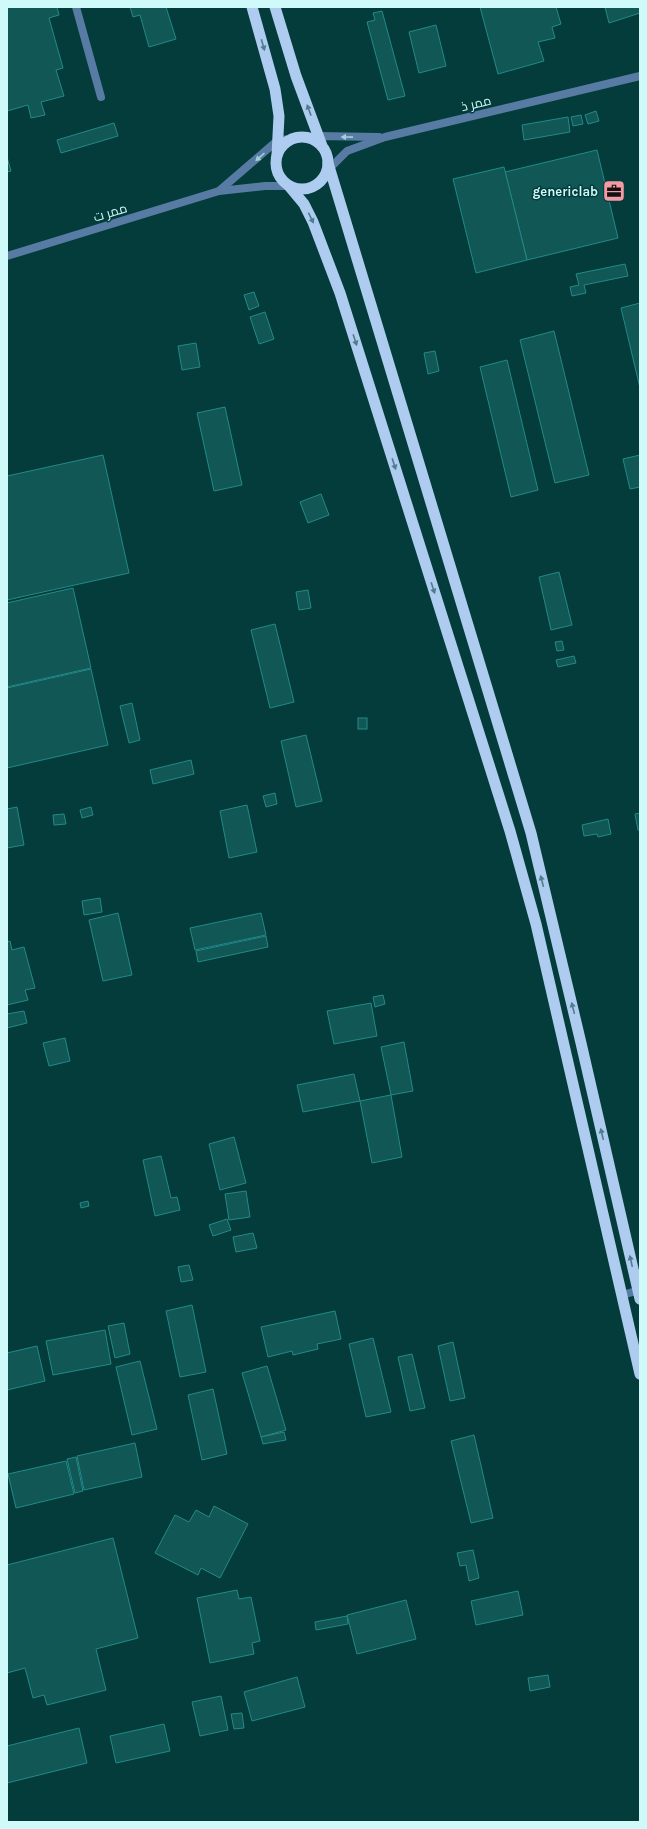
<svg xmlns="http://www.w3.org/2000/svg" width="647" height="1829" font-family="Karla,Cairo,sans-serif">
  <style>
    .building { fill: #105756; stroke: #238a88 }
    .lines { fill: none; stroke-linecap: round; stroke-linejoin: round }
    .service { stroke: #587ba4; stroke-width: 8 }
    .minor { stroke: #587ba4; stroke-width: 8 }
    .trunk { stroke: #aeccf0; stroke-width: 11 }
    .oneway { fill: #507d8c }
    .oneway2 { fill: #a5cedb }
    .labels { text-anchor: middle; stroke-width: 3; stroke-linejoin: round; paint-order: stroke }
    .street-label { font-size: 13px; fill: #cffaf9; stroke: #033c3b }
    .poi-label { font-size: 13px; font-weight: bold; fill: #cffaf9; stroke: #033c3b; text-anchor: end }
  </style>
  <rect width="100%" height="100%" fill="#033c3b"/>
  <g class="building">
    <polygon points="7,7 57,7 59,15 49,18 63,68 56,70 64,96 41,102 45,115 31,118 28,105 7,111"/>
    <polygon points="130,7 166,7 176,39 149,47 140,15 133,17"/>
    <polygon points="480,7 556,7 561,24 552,27 555,38 538,42 544,61 498,74"/>
    <polygon points="605,7 640,7 640,13 609,23"/>
    <polygon points="382,11 405,96 388,100 367,22 375,20 373,13"/>
    <polygon points="436,25 446,66 419,73 409,32"/>
    <polygon points="596,111 599,121 588,124 585,115"/>
    <polygon points="581,115 583,124 573,126 571,117"/>
    <polygon points="568,117 570,132 524,140 522,125"/>
    <polygon points="114,123 118,136 61,153 57,140"/>
    <polygon points="597,150 618,238 527,260 505,172"/>
    <polygon points="7,157 11,171 7,172"/>
    <polygon points="504,167 527,260 476,273 453,179"/>
    <polygon points="625,264 628,276 584,285 586,293 572,296 570,287 579,285 576,274"/>
    <polygon points="254,292 259,306 249,310 244,295"/>
    <polygon points="640,303 640,388 621,308"/>
    <polygon points="265,312 274,339 259,344 250,317"/>
    <polygon points="554,331 589,475 555,483 520,340"/>
    <polygon points="196,343 200,367 182,370 178,346"/>
    <polygon points="435,351 439,371 428,374 424,353"/>
    <polygon points="507,360 538,490 511,497 480,367"/>
    <polygon points="225,407 242,485 214,491 197,413"/>
    <polygon points="103,455 129,573 7,600 7,476"/>
    <polygon points="640,455 640,487 630,489 623,459"/>
    <polygon points="321,494 329,515 308,523 300,502"/>
    <polygon points="559,572 572,625 551,630 539,577"/>
    <polygon points="73,588 91,668 7,687 7,603"/>
    <polygon points="308,590 311,608 299,610 296,592"/>
    <polygon points="275,624 294,702 270,708 251,630"/>
    <polygon points="562,641 564,650 557,651 555,642"/>
    <polygon points="574,656 576,663 558,667 556,660"/>
    <polygon points="91,669 108,745 7,768 7,688"/>
    <polygon points="132,703 140,740 129,743 120,706"/>
    <rect x="358" y="718" width="9" height="11"/>
    <polygon points="306,735 322,801 296,807 281,741"/>
    <polygon points="191,760 194,774 153,784 150,770"/>
    <polygon points="275,793 277,804 266,807 263,796"/>
    <polygon points="247,805 257,852 229,858 220,811"/>
    <polygon points="17,807 24,845 7,848 7,809"/>
    <polygon points="91,807 93,815 82,818 80,810"/>
    <polygon points="640,813 640,830 638,830 635,814"/>
    <polygon points="64,814 66,824 54,825 53,815"/>
    <polygon points="608,819 611,834 598,837 597,834 584,836 582,825"/>
    <polygon points="100,898 102,912 84,915 82,901"/>
    <polygon points="118,913 132,975 103,981 89,920"/>
    <polygon points="261,913 266,935 195,950 190,928"/>
    <polygon points="266,936 268,947 198,962 196,951"/>
    <polygon points="10,941 12,950 24,947 35,988 25,990 28,1000 7,1005 7,942"/>
    <polygon points="383,995 385,1004 375,1007 373,997"/>
    <polygon points="371,1003 377,1036 334,1044 327,1011"/>
    <polygon points="24,1011 27,1023 7,1028 7,1014"/>
    <polygon points="65,1038 70,1061 49,1066 43,1043"/>
    <polygon points="404,1042 413,1091 391,1095 381,1047"/>
    <polygon points="354,1074 360,1101 303,1112 297,1085"/>
    <polygon points="391,1095 402,1157 372,1163 360,1101"/>
    <polygon points="234,1137 246,1183 220,1190 209,1144"/>
    <polygon points="161,1156 171,1198 177,1197 180,1210 155,1216 143,1160"/>
    <polygon points="246,1191 250,1217 229,1220 225,1194"/>
    <polygon points="88,1201 89,1206 81,1208 80,1203"/>
    <polygon points="227,1219 231,1230 213,1236 209,1225"/>
    <polygon points="253,1233 257,1248 236,1252 233,1237"/>
    <polygon points="189,1265 193,1280 181,1282 178,1267"/>
    <polygon points="192,1305 206,1372 180,1377 166,1311"/>
    <polygon points="335,1311 341,1339 317,1344 318,1349 293,1355 292,1351 268,1357 261,1327"/>
    <polygon points="124,1323 130,1354 115,1358 108,1326"/>
    <polygon points="105,1330 111,1364 53,1375 46,1341"/>
    <polygon points="373,1338 391,1412 366,1417 349,1344"/>
    <polygon points="453,1342 465,1398 450,1401 438,1346"/>
    <polygon points="37,1346 45,1381 7,1390 7,1353"/>
    <polygon points="412,1354 425,1408 410,1411 398,1357"/>
    <polygon points="140,1361 157,1429 132,1435 116,1367"/>
    <polygon points="267,1366 286,1430 261,1437 242,1373"/>
    <polygon points="213,1389 227,1454 202,1460 188,1395"/>
    <polygon points="284,1432 286,1440 263,1444 261,1437"/>
    <polygon points="474,1435 493,1518 471,1523 451,1441"/>
    <polygon points="135,1443 142,1477 84,1490 77,1456"/>
    <polygon points="76,1457 83,1491 75,1493 67,1459"/>
    <polygon points="66,1461 74,1494 16,1508 8,1474"/>
    <polygon points="214,1506 248,1524 220,1578 201,1568 198,1575 155,1553 175,1515 189,1522 196,1510 209,1517"/>
    <polygon points="113,1538 138,1638 96,1649 106,1690 47,1705 44,1695 33,1698 25,1668 7,1673 7,1565"/>
    <polygon points="473,1550 479,1578 469,1581 466,1565 460,1566 457,1553"/>
    <polygon points="237,1590 239,1599 251,1597 260,1641 252,1643 254,1654 210,1663 197,1598"/>
    <polygon points="518,1591 523,1615 476,1625 471,1601"/>
    <polygon points="406,1600 416,1639 357,1654 347,1615"/>
    <polygon points="347,1616 348,1624 316,1630 315,1622"/>
    <polygon points="548,1675 550,1687 530,1691 528,1678"/>
    <polygon points="297,1677 305,1707 252,1721 244,1692"/>
    <polygon points="221,1696 228,1730 200,1736 192,1702"/>
    <polygon points="242,1713 244,1728 234,1729 231,1714"/>
    <polygon points="164,1724 170,1751 116,1763 110,1736"/>
    <polygon points="79,1728 87,1763 7,1783 7,1746"/>
  </g>
  <g class="lines">
    <g class="service">
      <polyline points="76,7 101,97"/>
      <polyline points="220,190 278,140 293,139"/>
      <polyline points="7,256 219,191 265,186 289,186"/>
      <polyline points="622,1295 640,1290"/>
    </g>
    <g class="minor">
      <polyline points="309,138 318,136 379,137"/>
      <polyline points="327,171 347,151 385,137 640,76"/>
    </g>
    <g class="trunk">
      <polyline points="252,7 275,89 279,116 277,155"/>
      <polyline points="275,7 296,76 322,146"/>
      <circle cx="302" cy="163" r="26"/>
      <polyline points="328,163 531,833 581,1043 640,1299"/>
      <polyline points="289,186 304,204 313,222 340,293 510,831 536,924 640,1374"/>
    </g>
  </g>
  <defs><path id="oneway-solid" d="M-6-.8H1V-3.2L6.5 0L1 3.2V.8H-6Z"/></defs>
  <g class="oneway">
    <use href="#oneway-solid" transform="translate(263 45) rotate(74)"/>
    <use href="#oneway-solid" transform="translate(309 110) rotate(-110)"/>
    <use href="#oneway-solid" transform="translate(311 218) rotate(64)"/>
    <use href="#oneway-solid" transform="translate(355 340) rotate(72)"/>
    <use href="#oneway-solid" transform="translate(394 464) rotate(72)"/>
    <use href="#oneway-solid" transform="translate(433 588) rotate(72)"/>
    <use href="#oneway-solid" transform="translate(542 881) rotate(-104)"/>
    <use href="#oneway-solid" transform="translate(573 1008) rotate(-104)"/>
    <use href="#oneway-solid" transform="translate(602 1134) rotate(-103)"/>
    <use href="#oneway-solid" transform="translate(631 1261) rotate(-103)"/>
  </g>
  <g class="oneway2">
    <use href="#oneway-solid" transform="translate(347 137) rotate(-179)"/>
    <use href="#oneway-solid" transform="translate(260 157) rotate(138)"/>
  </g>
  <defs>
    <g id="office-square" transform="scale(1.15)"><rect x="-9" y="-9" width="18" height="18" rx="4" fill="#f49aa3" stroke="#033c3b"/><path d="M-6-3h4V-5.5h4V-3h4V5H-6ZM-1-4.5V-3h2v-1.5ZM-6 0V1H6V0Z" fill="#111"/></g>
  </defs>
  <g fill-rule="evenodd">
    <use href="#office-square" x="614" y="191"/>
  </g>
  <g class="labels">
    <g class="street-label">
      <text transform="translate(476 103) rotate(-13)" y="5">ممر ذ</text>
      <text transform="translate(110 212) rotate(-17)" y="5">ممر ت</text>
    </g>
    <g class="poi-label">
      <text x="598" y="196">genericlab</text>
    </g>
  </g>
  <rect width="647" height="1829" fill="none" stroke="#cffaf9" stroke-width="16"/>
</svg>
